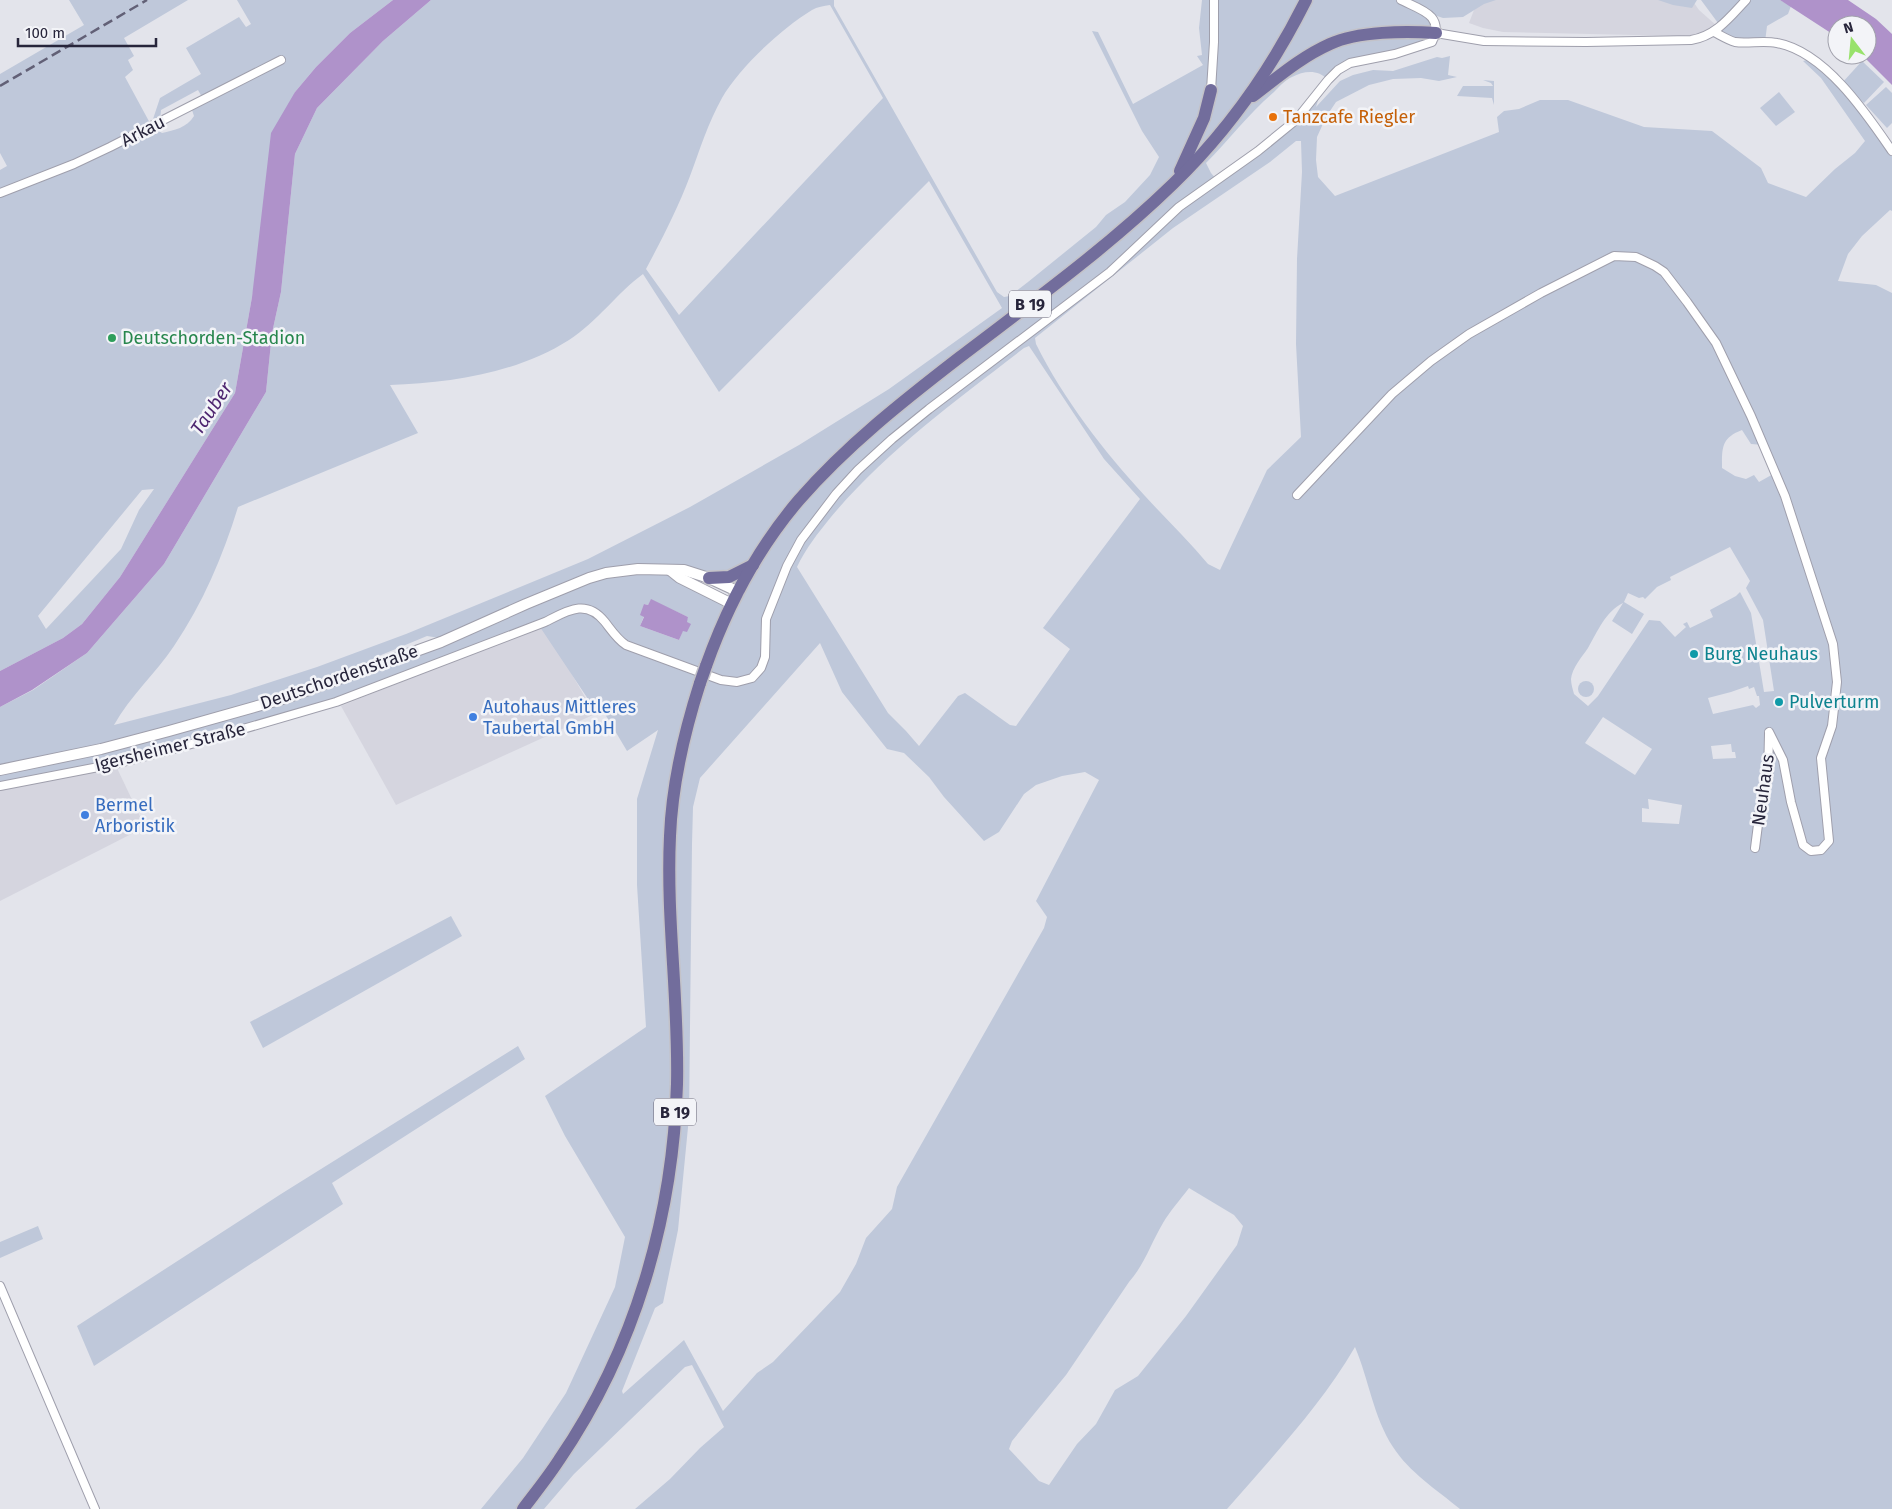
<svg xmlns="http://www.w3.org/2000/svg" width="1892" height="1509" font-family="'Fira Sans',sans-serif">
  <style>
    .built { fill: #d5d5df }
    .green { fill: #bfc8da; fill-rule: evenodd }
    .water { fill: #af92ca }
    .lines { fill: none; stroke-linecap: round; stroke-linejoin: round }
    .minor-casing { stroke: #9f9fac; stroke-width: 10 }
    .tertiary-casing { stroke: #9f9fac; stroke-width: 12 }
    .primary-casing { stroke: #c3c2c8; stroke-width: 15 }
    .minor { stroke: #fff; stroke-width: 8 }
    .tertiary { stroke: #fff; stroke-width: 10 }
    .primary { stroke: #726d9c; stroke-width: 12 }
    .rail { stroke: #626076; stroke-width: 2.5; stroke-dasharray: 10 5; stroke-linecap: butt }
    .primary-bridge-casing { stroke: #c3c2c8; stroke-width: 15; stroke-linecap: butt }
    .primary-bridge { stroke: #726d9c; stroke-width: 12 }
    .food-dot { fill: #e8710a; stroke: #f3f4f8; stroke-width: 2 }
    .leisure-dot { fill: #2e9e5b; stroke: #f3f4f8; stroke-width: 2 }
    .culture-dot { fill: #0f9aa8; stroke: #f3f4f8; stroke-width: 2 }
    .shop-dot { fill: #3f7fe0; stroke: #f3f4f8; stroke-width: 2 }
    .labels { text-anchor: middle; stroke-width: 5; stroke-linejoin: round; paint-order: stroke }
    .shield { fill: #f3f4f8; stroke: #646374; stroke-width: 1 }
    .shield-label { font-size: 16px; font-weight: bold; fill: #27253b }
    .food-label { font-size: 18px; fill: #c56008; stroke: #f3f4f8; text-anchor: start }
    .street-label { font-size: 18px; fill: #27253b; stroke: #f3f4f8 }
    .leisure-label { font-size: 18px; fill: #27864d; stroke: #f3f4f8; text-anchor: start }
    .culture-label { font-size: 18px; fill: #0d838f; stroke: #f3f4f8; text-anchor: start }
    .shop-label { font-size: 18px; fill: #366cbe; stroke: #f3f4f8; text-anchor: start }
    .water-label { font-size: 19px; font-style: italic; fill: #4e2670; stroke: #f3f4f8 }
  </style>
  <rect width="100%" height="100%" fill="#e3e4eb"/>
  <g class="built">
    <polygon points="1486,0 1692,0 1699,10 1717,26 1694,35 1678,36 1503,32 1483,28 1469,23 1474,10"/>
    <polygon points="543,625 595,714 396,805 341,706"/>
    <polygon points="116,766 145,827 0,901 0,789"/>
  </g>
  <g class="green">
    <path d="M69,0H188L124,38L134,56L128,60L133,70L125,77L151,125L160,98L201,74L186,48L239,17L246,27L251,24L237,0H393L350,33L316,67L295,92L252,297L235,393L120,577L82,624L63,638L0,671V170L7,166L0,153V74L84,25ZM198,90L203,99L201,104L192,110L194,116C187,128 174,130 162,133L151,126L160,122L161,110ZM154,489L139,510L121,549L46,629L38,616L142,490Z"/>
    <path d="M431,0H834V6L997,292L1004,297L1010,296L1028,282L1096,227L1106,215L1125,202L1150,175L1159,157L1142,131L1092,31L1098,32L1133,104L1203,65L1197,56L1202,55L1199,28L1202,0H1496L1484,4L1463,17L1443,18L1431,14L1435,21L1432,42L1364,59L1328,80C1318,69 1304,71 1292,77C1285,80 1279,87 1274,92C1249,113 1229,140 1206,163L1211,173L1216,179L1296,120L1322,87L1316,107L1340,81L1353,75L1373,70L1393,71L1437,57L1442,58L1450,56L1448,75L1457,77L1439,81L1421,78L1393,79L1369,85L1336,102L1326,117L1317,137L1316,160L1318,177L1335,196L1499,132L1497,117L1504,111L1519,109L1540,100H1568L1644,127L1712,131L1761,168L1768,183L1806,197L1835,169L1855,153L1865,141L1821,78L1803,61L1814,58L1856,100L1892,151V211L1890,210L1862,236L1848,254L1838,281L1876,285L1892,293V1509H1460C1437,1490 1409,1472 1393,1447C1373,1416 1369,1380 1355,1347C1320,1407 1272,1457 1227,1509H635L670,1479L700,1448L724,1427L692,1365L685,1367L574,1474L544,1509H481L523,1458L566,1393L615,1287L625,1237L565,1136L545,1096L646,1027L637,885V799L658,730L627,751L602,709L596,711L538,624L336,702L174,749L0,786V707L33,690L87,653L164,564L266,392L272,333L281,292L295,154L317,108L383,41ZM830,5L883,98L679,315L646,269C662,239 678,208 690,176C700,149 708,123 722,98C739,68 782,28 812,10C817,7 824,6 830,5ZM1296,141H1301L1302,172L1297,259L1296,344L1301,437L1267,470L1220,570L1208,564C1188,540 1166,519 1145,496C1103,450 1064,400 1036,344L1035,338L1173,228L1270,162ZM929,181L1002,308L889,389L799,445L690,507L588,559L406,634L317,667L231,695L114,725C130,696 156,673 174,646C203,603 223,556 238,507L418,433L390,385C451,383 517,373 569,340C597,322 617,293 643,274L719,392ZM1029,346L1104,459L1140,499L1043,628L1070,649L1016,726L1010,725L965,693L958,696L919,746L906,731L888,713L797,567C806,548 818,533 831,517C886,451 957,400 1024,348ZM1742,430L1751,444L1764,445L1775,473L1759,482L1754,475L1746,479L1735,476L1722,468C1722,448 1721,438 1742,430ZM1730,547L1750,581L1746,588L1763,620L1774,691L1764,692L1751,613L1740,592L1736,596L1710,610L1713,617L1690,628L1687,622L1683,624L1686,627L1675,637L1660,621L1649,620L1598,696L1588,706L1574,694C1573,690 1571,684 1571,679C1572,668 1582,657 1588,648C1598,631 1605,612 1623,603L1612,621L1632,634L1644,614L1624,602L1628,593L1639,598L1643,597L1645,599L1657,587L1671,580L1670,577ZM753,566L732,604L680,578L684,570L729,577ZM651,600L688,617L679,640L640,626L644,616V604L648,605ZM427,636L446,639L360,671L374,658ZM820,643L842,692L887,749L904,753L929,777L944,797L984,841L999,832L1024,794L1036,785L1062,776L1085,772L1099,780L1036,901L1047,917L1044,928L897,1187L892,1209L866,1238L856,1264L840,1292L773,1362L757,1373L723,1411L684,1340L623,1394L622,1391L655,1308L663,1303L678,1230L689,1117L692,844L693,807L700,778ZM1748,686L1749,689L1754,687L1757,696H1759L1760,705L1756,708L1753,705L1713,714L1708,698L1731,692ZM1603,717L1652,749L1635,775L1585,743ZM1731,744L1732,752H1735L1736,758L1713,759L1711,746ZM1648,799L1682,805L1679,824L1642,822V808L1649,809ZM1189,1188L1234,1215L1243,1226L1237,1245L1186,1316L1138,1376L1115,1390L1096,1424L1077,1444L1049,1485L1039,1481L1009,1449L1012,1441L1066,1375L1129,1282C1145,1264 1151,1243 1163,1223C1170,1211 1180,1200 1189,1188Z"/>
    <polygon points="1658,0 1697,0 1692,8 1673,5"/>
    <polygon points="1701,0 1780,0 1791,6 1788,14 1767,26 1765,42 1734,42 1714,32 1718,23"/>
    <polygon points="1862,61 1884,82 1864,103 1842,83"/>
    <polygon points="1483,80 1494,81 1494,105 1492,98 1457,96 1463,86 1493,86 1491,83"/>
    <polygon points="1886,87 1892,93 1892,123 1887,128 1866,105"/>
    <polygon points="1779,92 1795,112 1776,126 1760,108"/>
    <circle cx="1586" cy="689" r="8"/>
    <polygon points="451,916 462,936 263,1048 250,1022"/>
    <polygon points="518,1046 525,1059 332,1183 343,1204 94,1366 77,1326 281,1194"/>
    <polygon points="38,1226 43,1239 0,1258 0,1242"/>
  </g>
  <g class="water">
    <polygon points="393,0 431,0 383,41 317,108 295,154 281,292 272,333 266,392 164,564 87,653 32,690 0,707 0,671 63,638 82,624 120,577 235,393 252,297 271,133 295,92 316,67 350,33"/>
    <polygon points="1780,0 1848,0 1876,19 1892,34 1892,85 1862,55 1867,55 1867,25 1837,25 1837,37"/>
    <polygon points="651,599 688,617 687,622 691,624 687,632 683,631 679,640 640,626 644,617 640,615 644,604 648,605"/>
  </g>
  <g class="lines">
    <g class="minor-casing">
      <g id="minor">
        <path d="M1714,32C1720,35 1728,40 1735,42C1748,44 1763,40 1777,43C1825,52 1866,113 1892,151"/>
        <path d="M1436,33L1484,41L1586,42L1691,40C1716,36 1730,17 1746,0"/>
        <polyline points="1211,90 1214,42 1214,0"/>
        <polyline points="0,193 74,164 110,147 281,60"/>
        <polyline points="1297,495 1392,394 1431,361 1469,334 1541,293 1614,256 1636,257 1655,266 1664,272 1687,302 1716,343 1751,416 1785,496 1833,644 1837,682 1832,726 1821,758 1829,841 1821,850 1811,851 1803,845 1791,802 1783,760 1769,732"/>
        <path d="M0,786L119,763L174,749L336,702L545,622C567,611 586,598 605,622C612,631 617,639 626,645L721,680L737,682L752,678L761,668L765,657L766,619L787,566L801,540L836,494L858,470L892,439L929,409L1110,272L1179,207L1258,151L1296,120L1328,80L1338,70L1350,63L1395,54L1432,42C1445,15 1421,10 1401,0"/>
        <polyline points="1755,848 1760,809 1768,777 1769,734"/>
        <polyline points="0,1286 95,1509"/>
      </g>
    </g>
    <g class="tertiary-casing">
      <g id="tertiary">
        <polyline points="670,570 680,578 732,604"/>
        <polyline points="0,770 101,749 169,731 286,698 441,642 526,604 589,578 606,573 638,569 684,570 709,578 739,592"/>
      </g>
    </g>
    <g class="primary-casing">
      <g id="primary">
        <path d="M1253,96C1278,77 1301,57 1330,44C1358,31 1406,31 1436,33"/>
        <polyline points="1180,171 1204,118 1211,90"/>
        <polyline points="709,578 729,577 753,565"/>
        <path d="M706,666C727,607 758,548 799,500C847,445 903,401 960,357C1032,302 1107,248 1173,184C1227,132 1272,68 1306,0"/>
        <path d="M523,1509C535,1493 548,1477 559,1460C635,1349 673,1217 677,1084C679,1001 666,918 670,836C672,784 684,733 700,683"/>
      </g>
    </g>
    <use href="#minor" class="minor"/>
    <use href="#tertiary" class="tertiary"/>
    <use href="#primary" class="primary"/>
    <polyline class="rail" points="0,86 147,0"/>
    <g class="primary-bridge-casing">
      <polyline id="primary-bridge" points="700,683 706,666"/>
    </g>
    <use href="#primary-bridge" class="primary-bridge"/>
  </g>
  <circle class="food-dot" cx="1273" cy="117" r="5"/>
  <circle class="leisure-dot" cx="112" cy="338" r="5"/>
  <g class="culture-dot">
    <circle cx="1694" cy="654" r="5"/>
    <circle cx="1779" cy="702" r="5"/>
  </g>
  <g class="shop-dot">
    <circle cx="473" cy="717" r="5"/>
    <circle cx="85" cy="815" r="5"/>
  </g>
  <g class="labels">
    <g class="shield">
      <rect x="1009" y="290.5" width="42" height="27" rx="4"/>
      <rect x="654" y="1098.5" width="42" height="27" rx="4"/>
    </g>
    <g class="shield-label">
      <text x="1030" y="310">B 19</text>
      <text x="675" y="1118">B 19</text>
    </g>
    <g class="food-label">
      <text x="1283" y="123">Tanzcafe Riegler</text>
    </g>
    <g class="street-label">
      <text transform="translate(143 131) rotate(-27)" y="6">Arkau</text>
      <text transform="translate(339 677) rotate(-19)" y="6">Deutschordenstraße</text>
      <text transform="translate(170 747) rotate(-14)" y="6">Igersheimer Straße</text>
      <text transform="translate(1763 790) rotate(-82)" y="6">Neuhaus</text>
    </g>
    <g class="leisure-label">
      <text x="122" y="344">Deutschorden-Stadion</text>
    </g>
    <g class="culture-label">
      <text x="1704" y="660">Burg Neuhaus</text>
      <text x="1789" y="708">Pulverturm</text>
    </g>
    <g class="shop-label">
      <text x="483" y="713">Autohaus Mittleres<tspan x="483" dy="21">Taubertal GmbH</tspan></text>
      <text x="95" y="811">Bermel<tspan x="95" dy="21">Arboristik</tspan></text>
    </g>
    <g class="water-label">
      <text transform="translate(211 408) rotate(-56)" y="7">Tauber</text>
    </g>
  </g>
  <g transform="translate(1852 40) rotate(344)"><circle r="24" fill="#f3f4f8" stroke="#a1a1ac"/>
  <path d="M0-4L9 19L0 12L-9 19Z" fill="#98e26b"/>
  <text y="-8" font-size="14" font-weight="bold" text-anchor="middle" fill="#27253b">N</text>
  </g>
  <path d="M18 38v8h138v-8" fill="none" stroke="#27253b" stroke-width="2.5"/>
  <text x="25" y="38" font-size="15" fill="#27253b" stroke="#f3f4f8" stroke-width="4" paint-order="stroke">100 m</text>
</svg>
